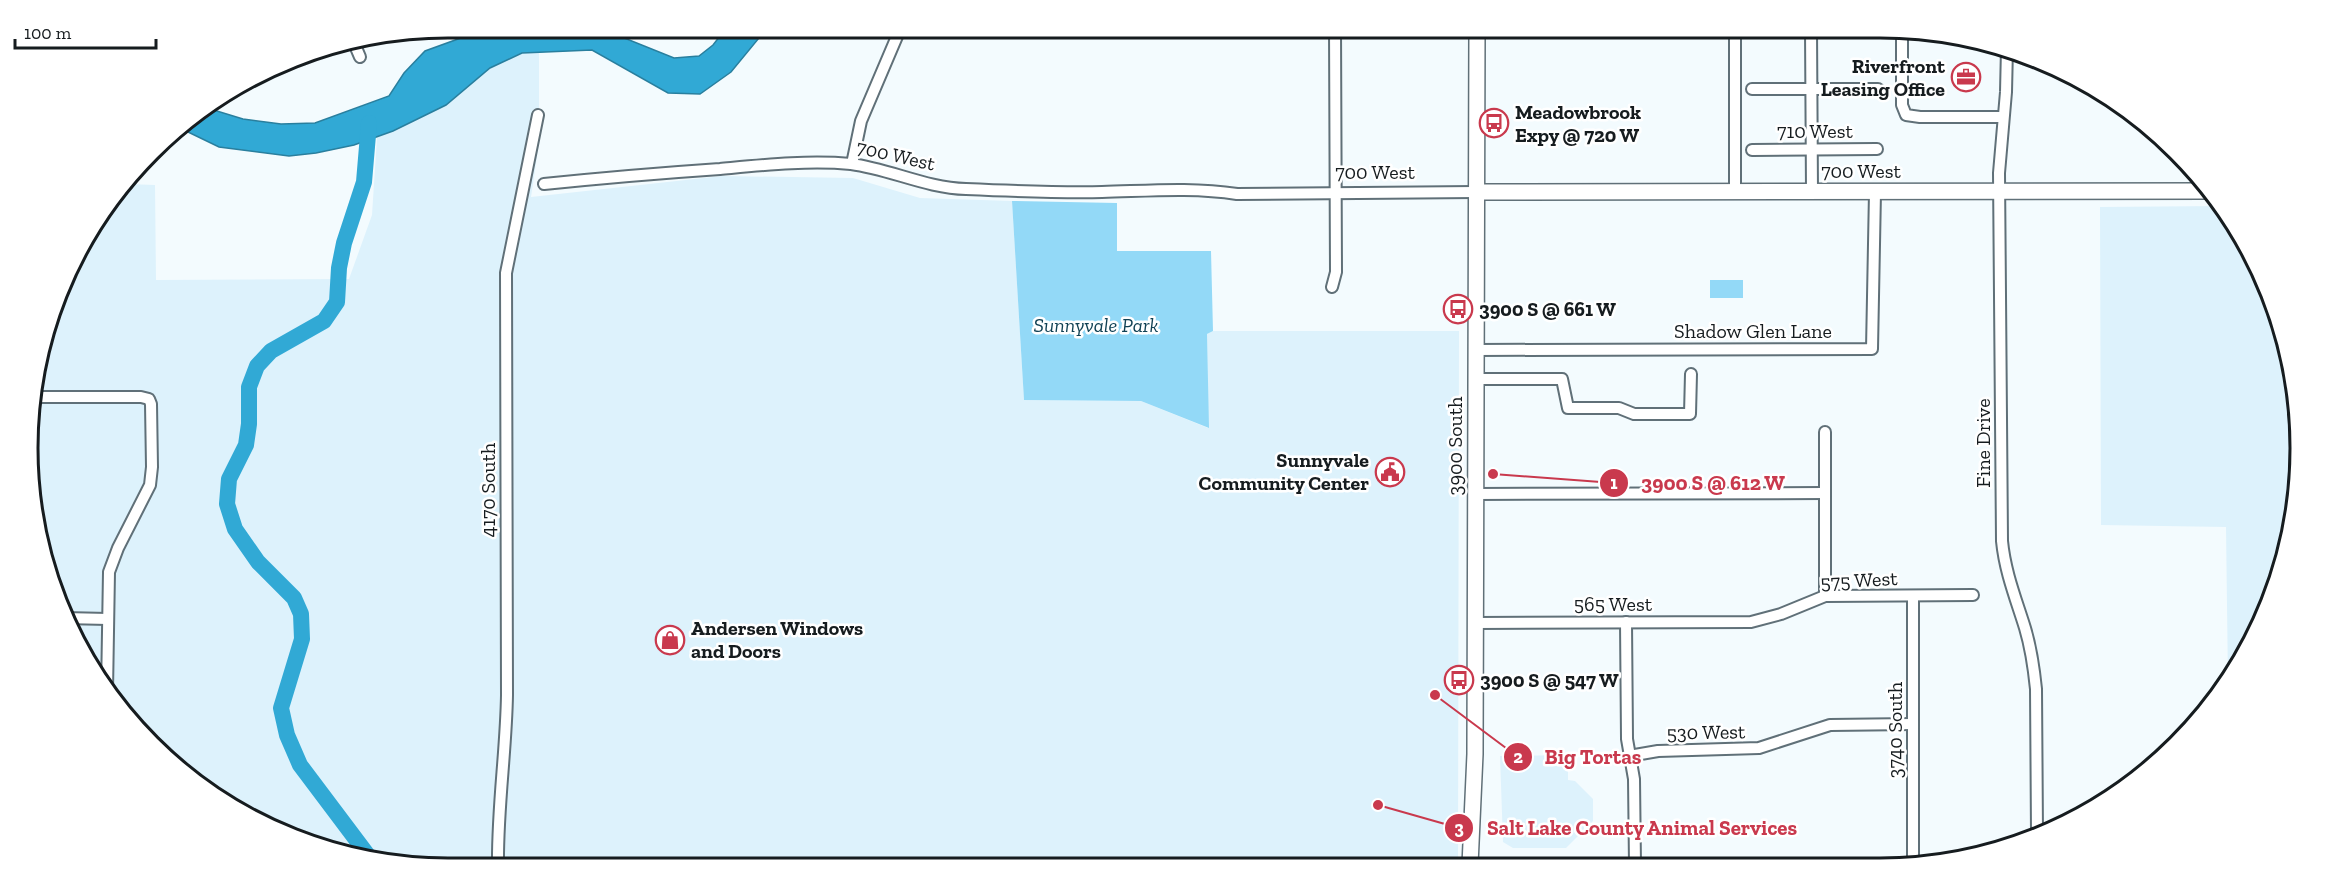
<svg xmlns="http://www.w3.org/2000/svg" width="2327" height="895" font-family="'Zilla Slab',serif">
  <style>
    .built { fill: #ddf2fc }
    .green { fill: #93d9f7 }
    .water { fill: #31a9d5; stroke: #297f9e; stroke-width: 1.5 }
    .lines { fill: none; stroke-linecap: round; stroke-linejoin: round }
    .river { stroke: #31a9d5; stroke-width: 16 }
    .street-casing { stroke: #607078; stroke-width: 14 }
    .secondary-casing { stroke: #607078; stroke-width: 18 }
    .street { stroke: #fff; stroke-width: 10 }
    .secondary { stroke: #fff; stroke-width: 15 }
    .labels { text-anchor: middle; stroke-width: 5; stroke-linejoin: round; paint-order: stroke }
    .poi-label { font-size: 20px; font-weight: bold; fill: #161c1f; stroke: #fff; text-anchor: start }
    .street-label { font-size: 20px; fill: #161c1f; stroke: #fff }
    .park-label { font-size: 20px; font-style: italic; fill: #104154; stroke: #fff }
    .rim { fill: none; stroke: #161c1f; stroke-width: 3 }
    .leader { fill: none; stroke: #c9394d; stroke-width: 2 }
    .callout-dot { fill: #c9394d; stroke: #fff; stroke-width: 2 }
    .mark-label { font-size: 18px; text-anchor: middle; font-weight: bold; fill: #fff }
    .callout-label { font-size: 21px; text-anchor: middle; font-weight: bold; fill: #c9394d; stroke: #fff; stroke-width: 5; stroke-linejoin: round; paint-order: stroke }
  </style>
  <rect width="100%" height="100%" fill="#f3fbfe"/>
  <g class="built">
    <polygon points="539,52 539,143 531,197 722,176 853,178 920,198 1012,201 1024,400 1141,401 1208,428 1207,334 1213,331 1459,331 1458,866 448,868 338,854 262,825 192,781 98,681 59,608 35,530 31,392 49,312 83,238 127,184 155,185 156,280 349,279 372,215 377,137 446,105 490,68 522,53"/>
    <polygon points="2221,206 2244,238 2278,313 2296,393 2299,475 2286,557 2228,683 2226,527 2101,525 2100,207"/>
    <polygon points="1568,755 1568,780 1575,781 1593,799 1593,821 1566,848 1513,848 1503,842 1500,756"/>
  </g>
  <g class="green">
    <polygon points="1012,201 1117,203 1117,251 1211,251 1213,331 1207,334 1209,428 1141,401 1024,400"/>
    <rect x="1710" y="280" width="33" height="18"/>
  </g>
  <polygon class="water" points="491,27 597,27 674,58 699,56 713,45 727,27 768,27 731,72 700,94 668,93 592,50 522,53 490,68 446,105 393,131 354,145 316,153 289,156 219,147 186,131 173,129 204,107 243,119 281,124 315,123 389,96 404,73 425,51"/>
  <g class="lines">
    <polyline class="river" points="369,123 364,182 344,243 339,268 337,302 324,321 271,351 257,366 249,387 249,424 246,445 229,479 227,504 235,529 258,562 294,598 301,614 302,639 281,708 287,735 300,765 370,858"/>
    <g class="street-casing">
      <g id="street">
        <polyline points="1735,29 1877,29"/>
        <polyline points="1811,29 1812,192"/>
        <polyline points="1902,30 1902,105 1906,115 1920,117 2003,117"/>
        <polyline points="354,43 360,57"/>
        <path d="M2007,48L2006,92L1999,173L2002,541C2005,572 2016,599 2025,628C2031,648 2034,669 2036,689L2037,833"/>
        <polyline points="1752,89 1878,89"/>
        <polyline points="1752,150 1877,149"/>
        <polyline points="852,164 861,121 901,27"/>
        <path d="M544,184C603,178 661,173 720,169C763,165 808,160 851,164C890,169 926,188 966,189C1011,191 1056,193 1102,192C1147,191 1192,187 1237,194L1476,192"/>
        <polyline points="1735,192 1735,27"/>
        <polyline points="1332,287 1336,272 1335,27"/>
        <polyline points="1476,350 1872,349 1875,192"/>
        <polyline points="1476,379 1562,379 1568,408 1619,408 1634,414 1690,414 1691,374"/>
        <polyline points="31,397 141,397 149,399 151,404 152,467 150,485 118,548 109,572 107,691"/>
        <polyline points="1825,432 1825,596"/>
        <polyline points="1476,494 1825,493"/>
        <polyline points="1913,596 1913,864"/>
        <polyline points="64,618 108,619"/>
        <polyline points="1626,622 1627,739 1634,779 1635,865"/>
        <polyline points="1476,623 1751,622 1781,614 1825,596 1973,595"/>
        <polyline points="1629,756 1658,751 1759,748 1830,725 1913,724"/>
        <path d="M498,868C497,810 506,753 507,695L506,273L538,115"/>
      </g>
    </g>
    <g class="secondary-casing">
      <g id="secondary">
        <polyline points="1476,192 2211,191"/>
        <polyline points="1470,865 1475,754 1477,27"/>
      </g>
    </g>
    <use href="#street" class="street"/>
    <use href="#secondary" class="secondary"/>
  </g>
  <defs>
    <g id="office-ring" transform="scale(1.5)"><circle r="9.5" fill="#fff" stroke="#c9394d" stroke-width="1.5"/><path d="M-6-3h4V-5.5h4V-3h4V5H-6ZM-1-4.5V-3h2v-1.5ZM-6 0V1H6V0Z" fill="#c9394d"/></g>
    <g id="bus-ring" transform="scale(1.5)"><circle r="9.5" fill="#fff" stroke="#c9394d" stroke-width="1.5"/><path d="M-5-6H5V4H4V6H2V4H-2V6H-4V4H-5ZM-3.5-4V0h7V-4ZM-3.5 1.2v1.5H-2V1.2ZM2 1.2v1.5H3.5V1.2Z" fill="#c9394d"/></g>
    <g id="civic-ring" transform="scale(1.5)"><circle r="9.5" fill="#fff" stroke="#c9394d" stroke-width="1.5"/><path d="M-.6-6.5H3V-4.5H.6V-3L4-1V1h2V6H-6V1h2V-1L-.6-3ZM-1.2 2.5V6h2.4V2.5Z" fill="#c9394d"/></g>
    <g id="shop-ring" transform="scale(1.5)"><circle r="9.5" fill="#fff" stroke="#c9394d" stroke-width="1.5"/><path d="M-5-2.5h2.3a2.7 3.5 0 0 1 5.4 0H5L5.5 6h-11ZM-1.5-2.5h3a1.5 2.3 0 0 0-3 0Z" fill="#c9394d"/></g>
  </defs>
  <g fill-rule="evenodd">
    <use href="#office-ring" x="1966" y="77"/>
    <use href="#bus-ring" x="1494" y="123"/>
    <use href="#bus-ring" x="1458" y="309"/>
    <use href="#civic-ring" x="1390" y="472"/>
    <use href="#shop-ring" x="670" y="640"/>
    <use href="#bus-ring" x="1459" y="680"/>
  </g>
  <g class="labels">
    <g class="poi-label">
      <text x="1945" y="73" text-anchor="end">Riverfront<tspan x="1945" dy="23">Leasing Office</tspan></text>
      <text x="1515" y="119">Meadowbrook<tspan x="1515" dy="23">Expy @ 720 W</tspan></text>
      <text x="1479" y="316">3900 S @ 661 W</text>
      <text x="1369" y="467" text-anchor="end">Sunnyvale<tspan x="1369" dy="23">Community Center</tspan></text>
      <text x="691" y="635">Andersen Windows<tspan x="691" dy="23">and Doors</tspan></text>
      <text x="1480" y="687">3900 S @ 547 W</text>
    </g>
    <g class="street-label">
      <text x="1815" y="138">710 West</text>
      <text transform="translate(896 155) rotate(13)" y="7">700 West</text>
      <text x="1861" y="178">700 West</text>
      <text x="1375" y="179">700 West</text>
      <text x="1753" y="338">Shadow Glen Lane</text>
      <text transform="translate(1983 443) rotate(-90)" y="7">Fine Drive</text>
      <text transform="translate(1455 446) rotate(-90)" y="7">3900 South</text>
      <text transform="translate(488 490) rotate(-90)" y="7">4170 South</text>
      <text transform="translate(1859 580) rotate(-3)" y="7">575 West</text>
      <text x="1613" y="611">565 West</text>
      <text transform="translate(1895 730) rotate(-90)" y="7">3740 South</text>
      <text transform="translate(1706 732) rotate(-1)" y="7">530 West</text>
    </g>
    <g class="park-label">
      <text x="1096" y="332">Sunnyvale Park</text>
    </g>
  </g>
  <path d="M0 0H2327V895H0ZM448 38H1880A410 410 0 0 1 2290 448V448A410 410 0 0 1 1880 858H448A410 410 0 0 1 38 448V448A410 410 0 0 1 448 38Z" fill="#fff" fill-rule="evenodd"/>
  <path class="rim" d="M448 38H1880A410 410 0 0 1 2290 448V448A410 410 0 0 1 1880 858H448A410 410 0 0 1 38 448V448A410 410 0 0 1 448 38Z"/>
  <path class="leader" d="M1493 474L1614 483M1435 695L1518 757M1378 805L1459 828"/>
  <g class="callout-dot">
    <circle cx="1493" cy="474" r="6"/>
    <circle cx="1435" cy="695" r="6"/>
    <circle cx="1378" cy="805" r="6"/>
    <circle cx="1614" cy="483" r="15"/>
    <circle cx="1518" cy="757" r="15"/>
    <circle cx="1459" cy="828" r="15"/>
  </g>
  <g class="mark-label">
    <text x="1614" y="489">1</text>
    <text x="1518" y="763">2</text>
    <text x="1459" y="834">3</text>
  </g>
  <g class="callout-label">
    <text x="1713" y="490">3900 S @ 612 W</text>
    <text x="1593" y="764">Big Tortas</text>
    <text x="1642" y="835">Salt Lake County Animal Services</text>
  </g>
  <path d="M15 39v9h141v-9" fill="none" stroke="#161c1f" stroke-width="3"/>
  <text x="24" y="39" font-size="18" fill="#161c1f" stroke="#ffffff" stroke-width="4.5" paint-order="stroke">100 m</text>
</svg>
